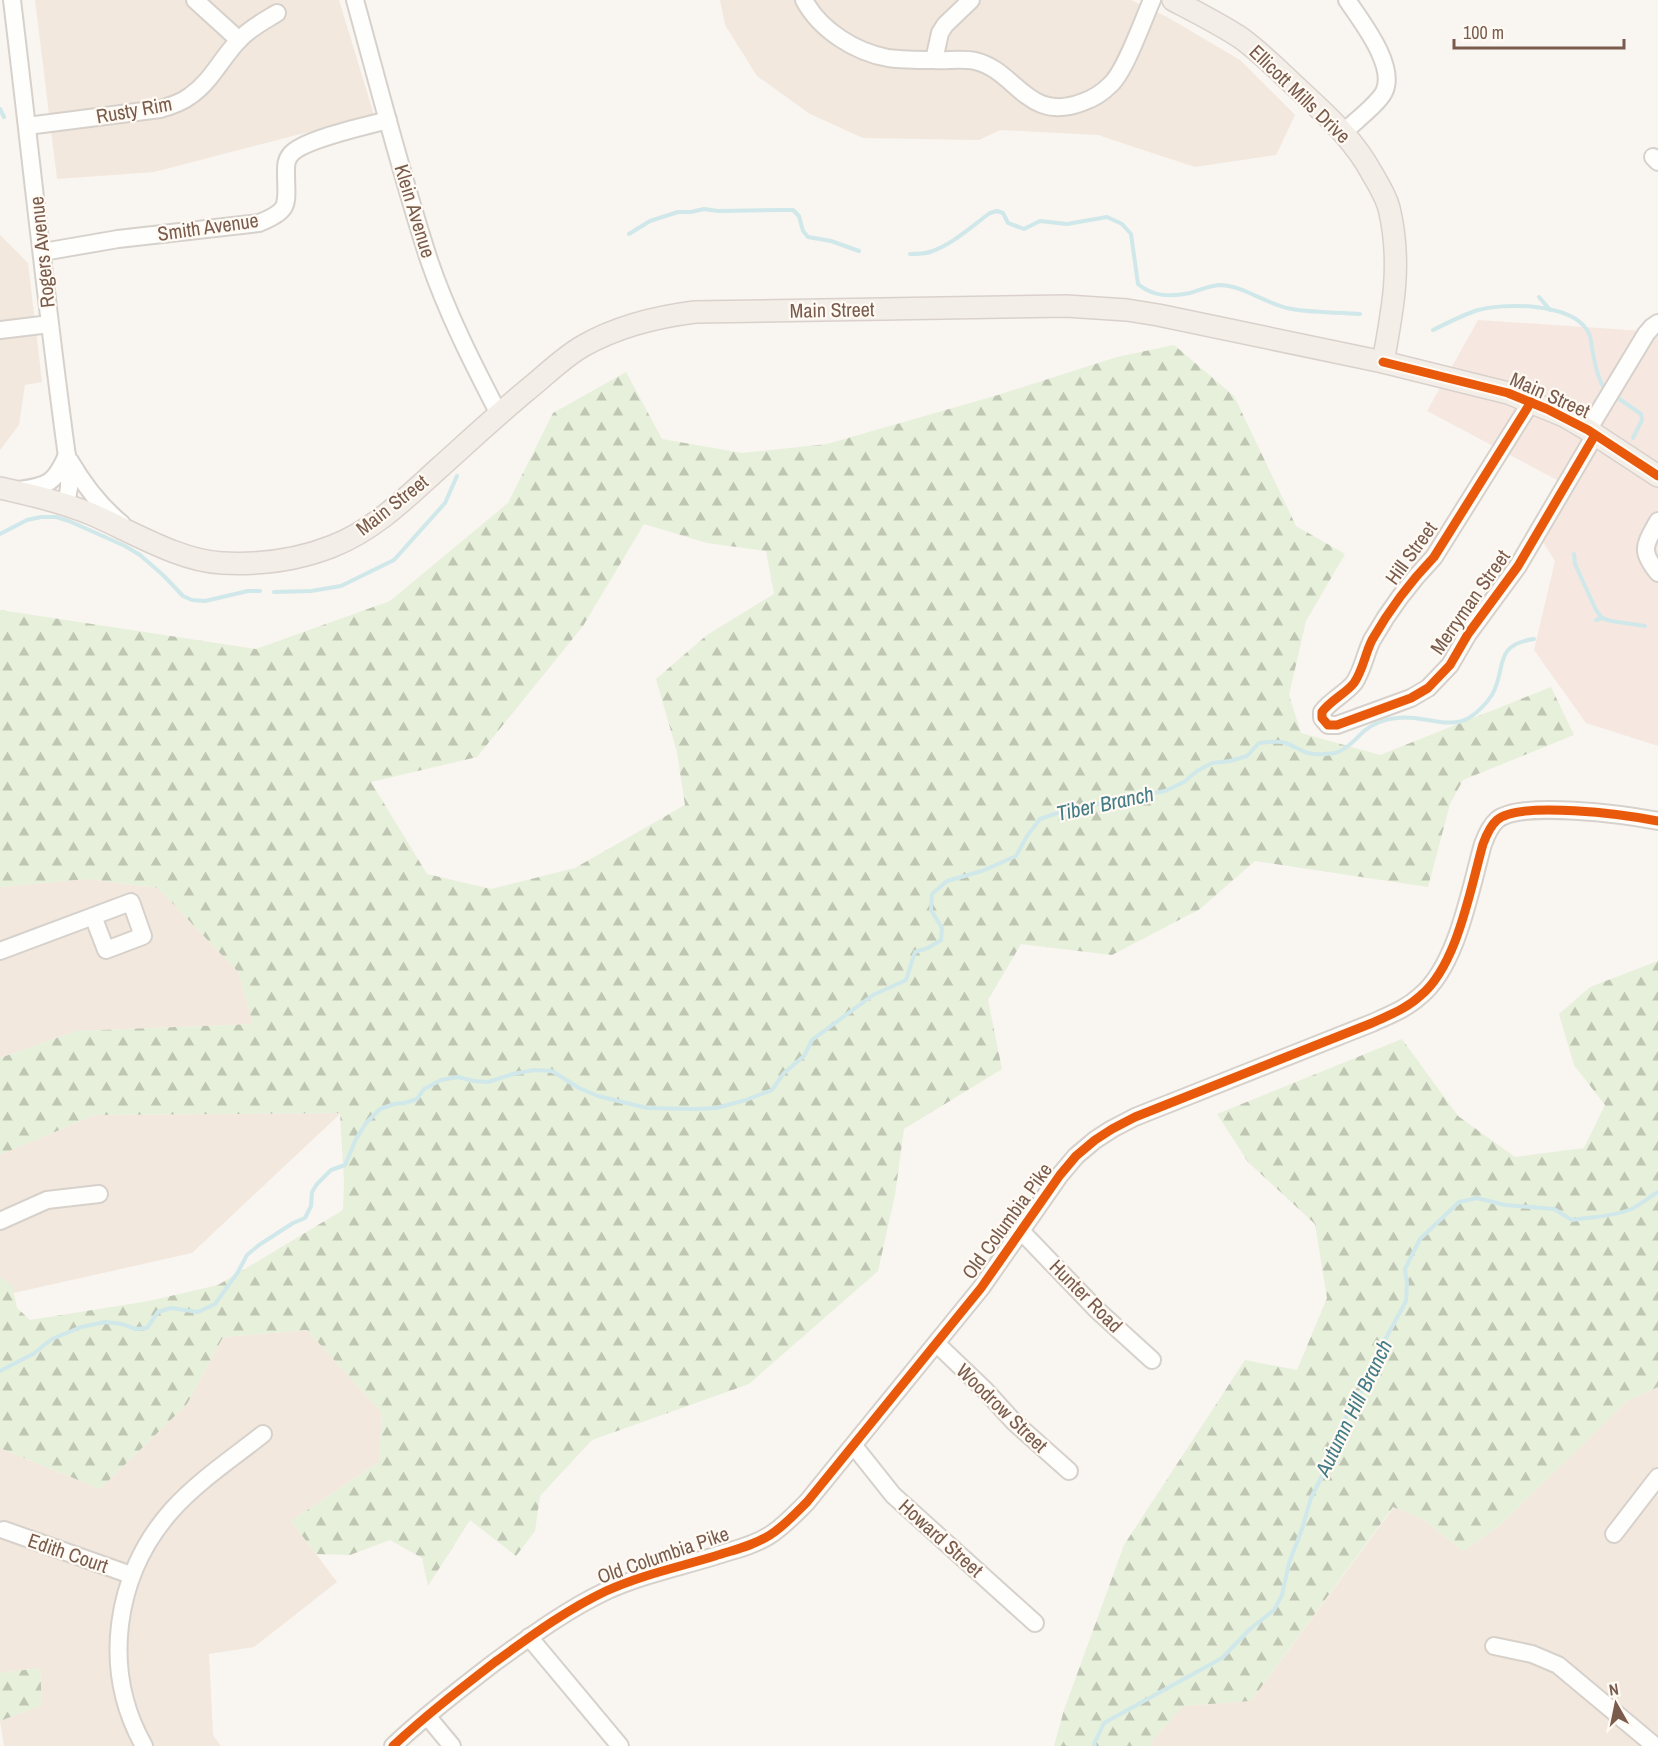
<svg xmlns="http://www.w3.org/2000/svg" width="1658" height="1746" font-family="'Archivo Narrow',sans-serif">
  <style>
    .residential { fill: #f2e8de }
    .commercial { fill: #f6e8e1 }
    .forest { fill: url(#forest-firs); fill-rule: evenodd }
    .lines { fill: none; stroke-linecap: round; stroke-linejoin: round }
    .stream { stroke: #d0e8ea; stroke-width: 4 }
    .minor-casing { stroke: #d7d1cb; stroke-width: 20 }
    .major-casing { stroke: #dad1cc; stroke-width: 24 }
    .minor { stroke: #fefefd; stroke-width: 16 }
    .major { stroke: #f3eee8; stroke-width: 21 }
    .cycleway-casing { stroke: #fffaf3; stroke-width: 13 }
    .cycleway { stroke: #e8590c; stroke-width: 9 }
    .labels { text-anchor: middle; stroke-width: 4.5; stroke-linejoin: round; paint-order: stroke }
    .street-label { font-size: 20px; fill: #7a5c4d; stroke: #fffaf3 }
    .water-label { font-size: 21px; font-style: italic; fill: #437c86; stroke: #fffaf3 }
  </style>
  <defs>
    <pattern id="forest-firs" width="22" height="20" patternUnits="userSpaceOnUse" patternTransform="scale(1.5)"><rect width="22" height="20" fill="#e7f0db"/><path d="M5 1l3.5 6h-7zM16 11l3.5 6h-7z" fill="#c0c6b4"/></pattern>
  </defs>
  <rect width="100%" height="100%" fill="#f9f5f0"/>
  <g class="residential">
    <polygon points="35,0 339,0 374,115 154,172 57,179"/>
    <polygon points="720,0 1131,0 1167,17 1240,60 1295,115 1276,155 1195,167 1098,135 1000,130 979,140 863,138 810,114 757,76 725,25"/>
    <polygon points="0,235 28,263 42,382 25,385 19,425 0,450"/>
    <polygon points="88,879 158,888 238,972 253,1024 76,1031 0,1058 0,887"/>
    <polygon points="341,1113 192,1253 0,1296 0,1155 95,1115"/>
    <polygon points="307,1330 382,1413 379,1462 291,1521 337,1582 254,1647 209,1654 213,1735 221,1746 4,1746 0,1721 42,1705 40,1668 0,1673 0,1448 100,1489 187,1404 223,1337"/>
    <polygon points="1658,1387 1658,1746 1151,1746 1153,1740 1183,1706 1251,1701 1394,1507 1421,1518 1463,1551 1500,1525 1627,1401"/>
  </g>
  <polygon class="commercial" points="1478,320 1658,332 1658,746 1586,723 1534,650 1555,561 1543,542 1572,488 1427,411"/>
  <g class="forest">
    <path d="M1174,345L1234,396L1296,526L1345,554L1306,621L1289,695L1301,733L1380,755L1551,687L1574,735L1463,780L1450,804L1428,887L1255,861L1200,909L1112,955L1021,944L988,1000L1002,1069L904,1129L895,1195L878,1271L749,1384L592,1440L540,1496L535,1531L516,1556L470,1520L428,1586L422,1558L390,1540L350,1555L316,1554L291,1521L379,1462L382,1413L307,1330L223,1337L187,1404L100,1489L0,1448V1277L12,1285L17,1308L30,1320L149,1301L218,1285L343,1210L344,1181L340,1113L95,1115L0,1155V1058L76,1031L253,1024L238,972L158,888L88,879L0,887V610L256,649L390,601L508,503L553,413L626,372L662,439L742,453L827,444L998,395L1117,357ZM644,524L707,543L766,551L774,594L707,635L656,679L677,752L685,805L575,868L491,889L427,874L371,782L477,757L583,626Z"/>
    <polygon points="1658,961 1658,1387 1627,1401 1500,1525 1463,1551 1421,1518 1393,1507 1251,1701 1183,1706 1153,1740 1151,1746 1054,1746 1064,1710 1124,1545 1245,1360 1297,1370 1327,1298 1315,1224 1248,1162 1217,1114 1402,1039 1458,1116 1515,1157 1584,1148 1605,1105 1574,1065 1559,1014 1590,987"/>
    <polygon points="40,1668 42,1705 0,1721 0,1673"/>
  </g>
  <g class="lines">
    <g class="stream">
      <polyline points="0,109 4,117"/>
      <polyline points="629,234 650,221 678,212 691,212 704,209 718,211 780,210 793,210 799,216 803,231 808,237 831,241 859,251"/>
      <path d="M910,254C917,254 924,254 930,252C952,245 972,226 990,213L997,211L1003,213L1008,223L1024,229L1040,221L1067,224L1107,217L1122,224L1131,234L1138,284C1153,297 1171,297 1190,293C1201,290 1210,285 1221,285C1243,286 1265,303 1287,308C1307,313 1339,312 1360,314"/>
      <polyline points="1539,297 1550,310"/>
      <path d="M1433,330C1447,323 1461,316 1475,311C1503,302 1570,303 1587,330C1591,335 1591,342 1592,348C1595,363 1597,378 1606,391"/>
      <polyline points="1615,396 1641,414 1642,420 1633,438"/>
      <polyline points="0,534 27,520 41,517 56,517 69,521 125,546 140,555 163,575 183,596 192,600 205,601 248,591 260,591"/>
      <polyline points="1574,554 1575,564 1596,610 1602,618"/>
      <polyline points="274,592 311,591 341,586 394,560 445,503 457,476"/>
      <polyline points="1602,618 1611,621 1645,626"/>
      <polyline points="1596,620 1602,618"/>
      <path d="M0,1371L33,1354L52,1339L81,1327L105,1322L122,1324L136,1329L147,1328L158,1312L171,1308L198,1312L215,1304L238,1272L247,1255L259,1245L293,1223L305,1218L311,1206L312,1192L317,1184L331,1170L345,1165L356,1139L366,1123L380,1109L394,1104L404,1103L417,1099L424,1089L441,1080L458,1077L474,1081L488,1082L513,1074L534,1070L552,1071L579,1088L598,1096L647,1108L695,1109L716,1108L746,1100L772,1090L784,1073L804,1056L812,1040L873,995L906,980L915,952L928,948L941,940L942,928L931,910L932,894L947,881L982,871L1016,856L1027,836L1040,819L1066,810L1165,791L1184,782L1197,771L1212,763L1230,761L1247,756L1259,743C1267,742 1275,741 1282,742C1291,744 1299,750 1308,753C1314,755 1328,754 1335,753C1346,750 1356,739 1364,731C1374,723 1385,719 1397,718C1420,714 1448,730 1469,718C1478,712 1486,704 1492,695C1507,669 1492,645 1534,639"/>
      <path d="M1095,1746L1094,1744L1104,1723L1222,1658L1250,1629L1274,1610L1282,1595L1289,1563L1302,1529L1311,1498L1327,1466L1351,1405L1366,1385L1379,1351L1406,1301L1407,1283L1405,1269L1420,1239L1459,1202L1477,1198L1505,1205L1554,1209L1572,1220C1591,1217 1611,1217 1629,1210C1639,1206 1649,1197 1658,1192"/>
    </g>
    <g class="minor-casing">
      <g id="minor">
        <path d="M12,0C31,157 47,314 69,471V488L66,504"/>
        <polyline points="195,0 239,40"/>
        <path d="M355,0C379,87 401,174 429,260C447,313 473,364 499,414"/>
        <path d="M804,0C820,30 855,52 888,58C903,60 919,60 934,60C947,61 962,58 975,61C1016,70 1027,124 1083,102C1092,99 1103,92 1110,85C1125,72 1143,20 1152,0"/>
        <polyline points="934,60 940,33 945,25 971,0"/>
        <path d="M27,126L160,109C171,106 181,103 190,96C211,82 222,57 239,40C250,28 264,21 277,13"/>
        <path d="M1344,132C1354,122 1378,104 1384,92C1397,66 1361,21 1347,0"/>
        <polyline points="1653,157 1658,162"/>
        <path d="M43,252L118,239L259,223C292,210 286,204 286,172C286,165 286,160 291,154C304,139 366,126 388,120"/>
        <polyline points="0,330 50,324"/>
        <path d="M1531,402L1434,557C1410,582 1389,610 1372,640C1365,654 1363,670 1354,683C1345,694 1331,700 1322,712V718L1328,725H1337L1411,698L1428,688L1450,665L1468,634L1518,566L1595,435"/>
        <polyline points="1588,430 1646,334 1652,327 1658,323"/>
        <path d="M70,461C84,485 100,506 122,524"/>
        <path d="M19,490C48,486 55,483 67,455"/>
        <path d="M1658,521C1645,545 1639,550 1658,573"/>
        <polyline points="0,951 131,902 143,936 106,950 93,916"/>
        <polyline points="0,1221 47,1200 99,1194"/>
        <polyline points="1022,1232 1097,1310 1152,1360"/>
        <polyline points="937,1344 985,1390 1014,1422 1069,1471"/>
        <polyline points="854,1446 893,1495 1035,1623"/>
        <polyline points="4,1530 131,1575"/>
        <polyline points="1614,1534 1658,1477"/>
        <polyline points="529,1637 620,1746"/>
        <polyline points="1494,1646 1532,1654 1558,1665 1655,1746"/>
        <polyline points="427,1716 452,1746"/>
        <path d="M144,1746C101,1670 114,1575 172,1510C198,1481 233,1458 263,1434"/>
        <path d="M393,1746C425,1716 460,1689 495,1662C531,1636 566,1610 606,1591C641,1575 679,1567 715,1556C733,1550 753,1546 770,1535C784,1526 795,1514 807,1502L981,1288L1060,1175L1076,1156L1095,1140L1112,1129L1135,1117L1372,1023C1389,1015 1406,1009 1420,996C1457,966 1470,890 1483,844C1486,836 1490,826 1497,820C1520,800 1627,815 1658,821"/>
      </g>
    </g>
    <g class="major-casing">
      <g id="major">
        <path d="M1173,0C1196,12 1220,24 1241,38C1259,51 1276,68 1292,83C1324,113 1352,136 1373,175C1379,185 1386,197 1389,208C1402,262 1393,309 1383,362"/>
        <path d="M0,488C31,495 62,502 91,514C131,531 179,561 222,563C260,565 298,560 333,546C374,530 406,498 438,469C467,443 496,416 526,391C545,376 562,358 583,346C618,326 655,317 695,312L1066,306L1127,310L1158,315L1383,362L1508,393L1564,416L1588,430L1658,476"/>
      </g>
    </g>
    <use href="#minor" class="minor"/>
    <use href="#major" class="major"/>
    <g class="cycleway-casing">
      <g id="cycleway">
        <polyline points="1383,362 1508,393 1547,409 1588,430 1658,476"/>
        <path d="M1531,402L1434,557C1410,582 1389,610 1372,640C1365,654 1363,670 1354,683C1345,694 1331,700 1322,712V718L1328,725H1337L1411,698L1428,688L1450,665L1468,634L1518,566L1595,435"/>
        <path d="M393,1746C425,1716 460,1689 495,1662C531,1636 566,1610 606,1591C641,1575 679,1567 715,1556C733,1550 753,1546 770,1535C784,1526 795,1514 807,1502L981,1288L1060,1175L1076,1156L1095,1140L1112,1129L1135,1117L1372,1023C1389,1015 1406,1009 1420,996C1457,966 1470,890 1483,844C1486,836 1490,826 1497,820C1520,800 1627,815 1658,821"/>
      </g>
    </g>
    <use href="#cycleway" class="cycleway"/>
  </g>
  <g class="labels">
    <g class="street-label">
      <text transform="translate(1300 94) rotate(44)" y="7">Ellicott Mills Drive</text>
      <text transform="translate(134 110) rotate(-10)" y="7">Rusty Rim</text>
      <text transform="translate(415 211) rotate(73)" y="7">Klein Avenue</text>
      <text transform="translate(208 227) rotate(-8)" y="7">Smith Avenue</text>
      <text transform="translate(42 252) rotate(-96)" y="7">Rogers Avenue</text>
      <text transform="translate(832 310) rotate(-1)" y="7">Main Street</text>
      <text transform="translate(1550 395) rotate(24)" y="7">Main Street</text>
      <text transform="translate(392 505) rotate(-38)" y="7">Main Street</text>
      <text transform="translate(1411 553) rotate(-54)" y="7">Hill Street</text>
      <text transform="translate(1470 602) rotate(-55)" y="7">Merryman Street</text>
      <text transform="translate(1007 1221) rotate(-54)" y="7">Old Columbia Pike</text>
      <text transform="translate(1086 1296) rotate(45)" y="7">Hunter Road</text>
      <text transform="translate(1002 1408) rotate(44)" y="7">Woodrow Street</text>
      <text transform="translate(941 1538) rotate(42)" y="7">Howard Street</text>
      <text transform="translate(68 1553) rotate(19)" y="7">Edith Court</text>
      <text transform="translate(663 1555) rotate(-19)" y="7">Old Columbia Pike</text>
    </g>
    <g class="water-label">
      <text transform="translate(1105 804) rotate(-12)" y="7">Tiber Branch</text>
      <text transform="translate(1354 1408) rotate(-64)" y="7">Autumn Hill Branch</text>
    </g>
  </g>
  <g transform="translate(1616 1704) rotate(351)" stroke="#fffaf3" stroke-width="4.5" paint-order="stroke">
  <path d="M0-4.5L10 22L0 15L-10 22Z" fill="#7a5c4d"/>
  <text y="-9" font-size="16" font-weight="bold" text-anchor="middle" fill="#7a5c4d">N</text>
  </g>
  <path d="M1454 39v9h170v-9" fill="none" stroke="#7a5c4d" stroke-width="3"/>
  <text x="1463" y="39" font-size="18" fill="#7a5c4d" stroke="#fffaf3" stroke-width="4.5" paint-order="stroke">100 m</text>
</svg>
